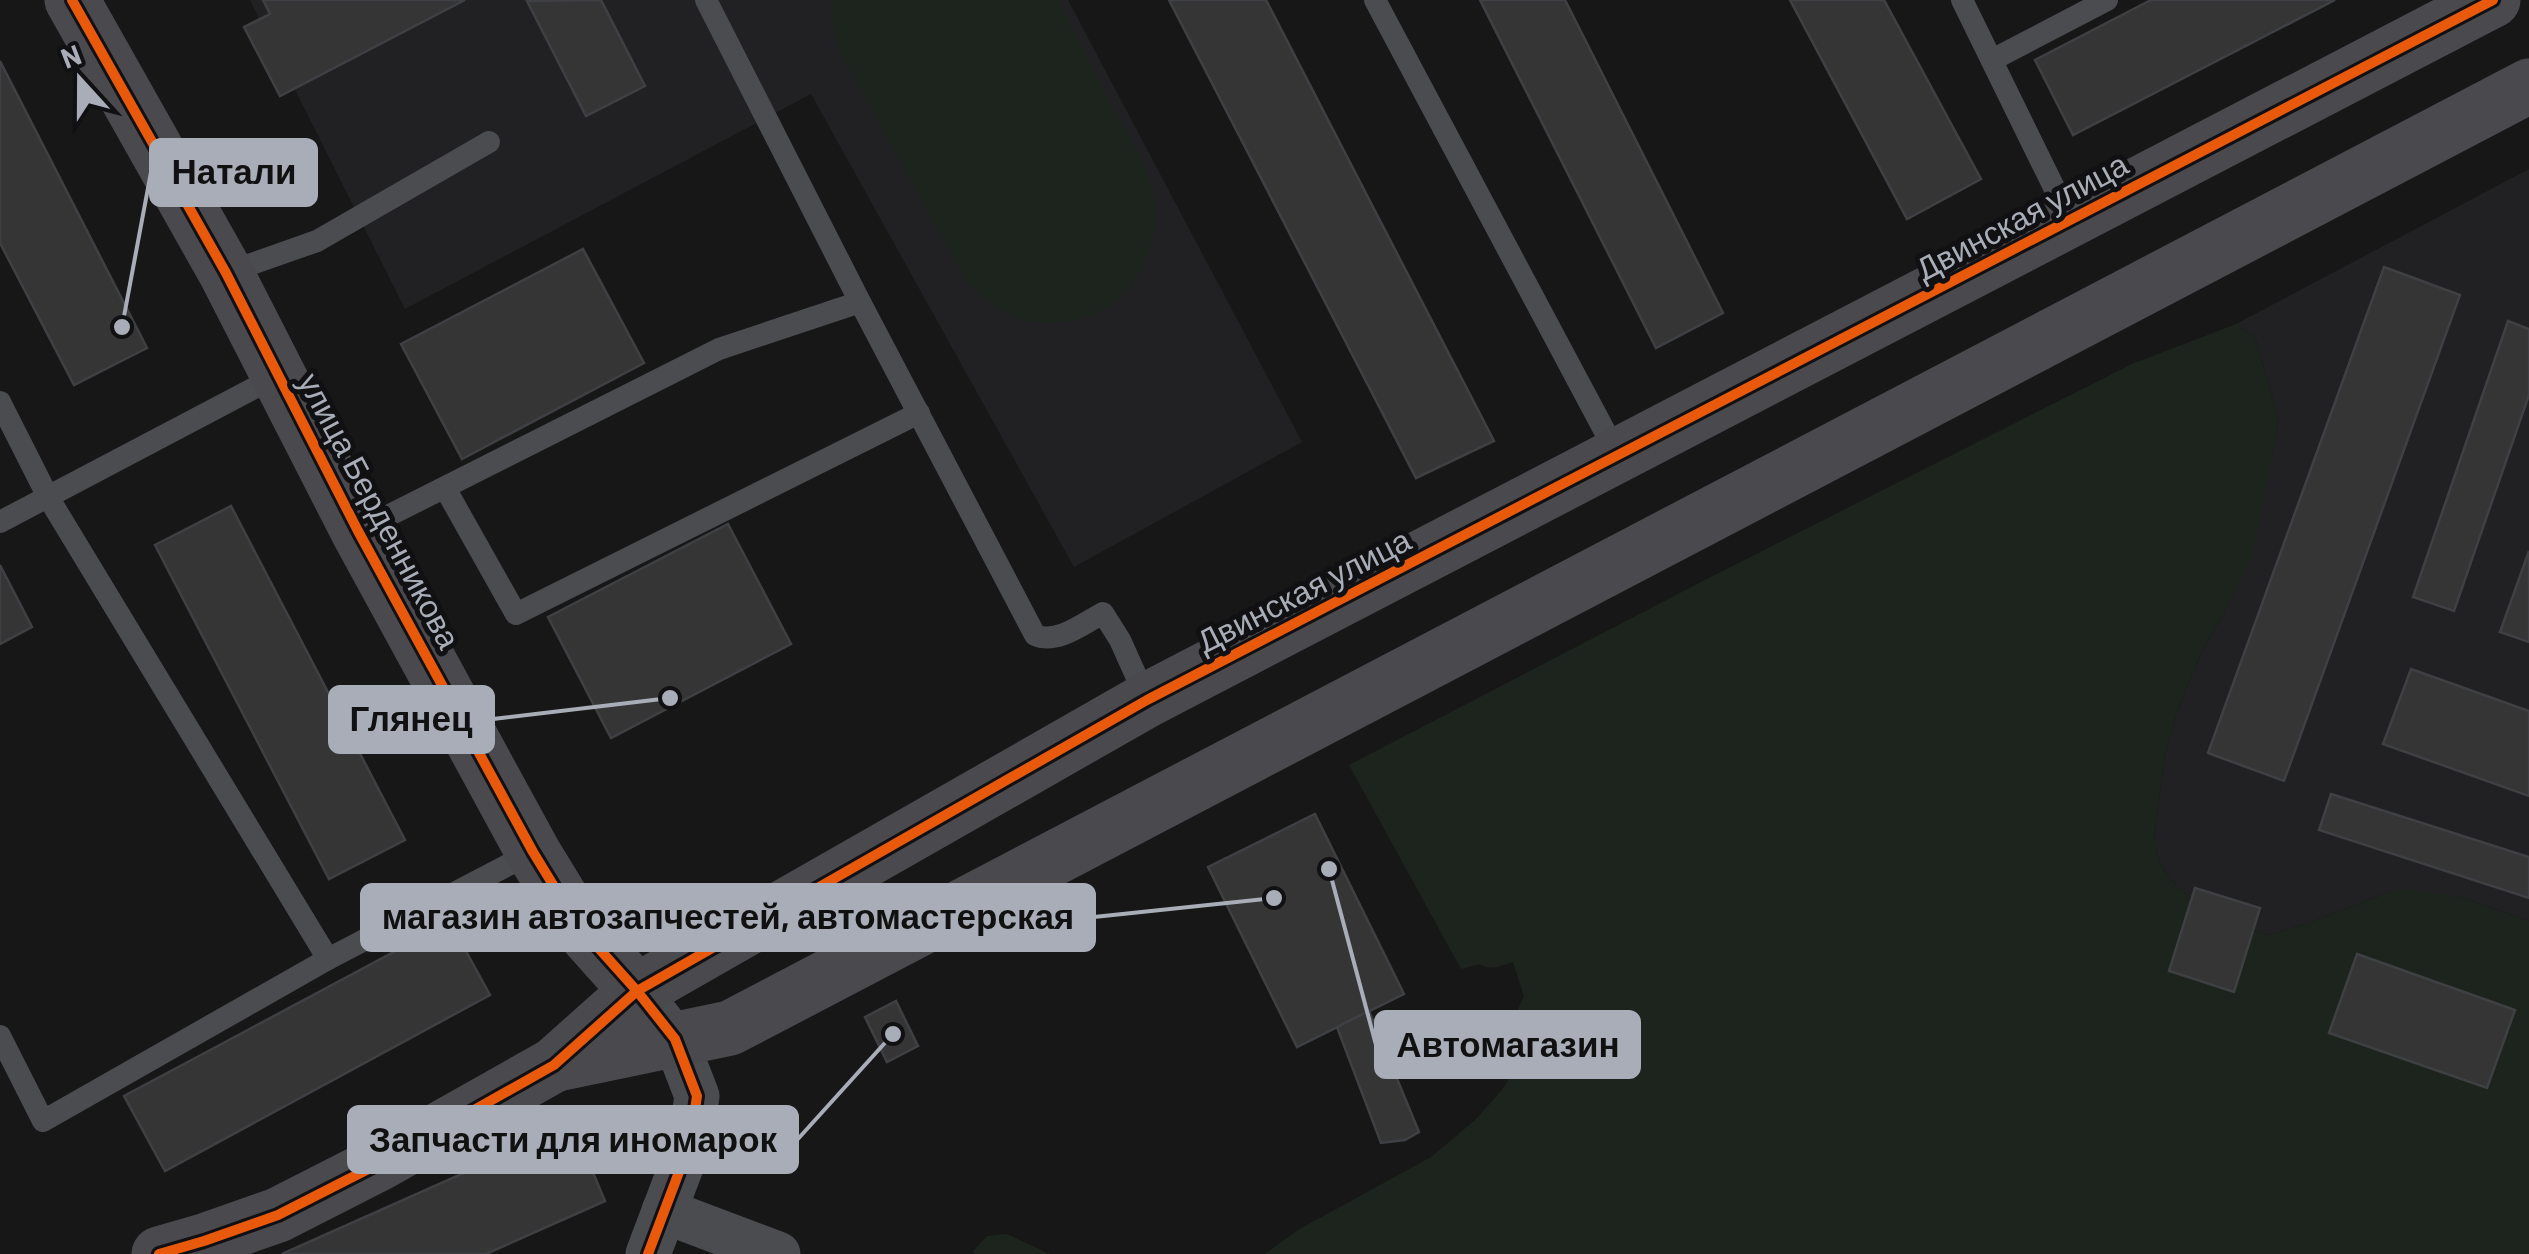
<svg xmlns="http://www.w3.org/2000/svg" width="2529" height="1254" font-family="Barlow,sans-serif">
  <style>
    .built { fill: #212123 }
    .green { fill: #1d241e }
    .building { fill: #353536; stroke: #3f4043; stroke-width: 2.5 }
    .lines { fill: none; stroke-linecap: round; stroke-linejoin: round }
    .lane { stroke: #4b4c50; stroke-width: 22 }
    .street { stroke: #4b4c50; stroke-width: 45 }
    .secondary { stroke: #4a4a4e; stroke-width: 55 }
    .cycleway-casing { stroke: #111113; stroke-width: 16 }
    .cycleway { stroke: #e8590c; stroke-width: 10 }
    .labels { text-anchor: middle; stroke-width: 10; stroke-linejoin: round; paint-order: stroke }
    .street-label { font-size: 32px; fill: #a8adb8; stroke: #111113 }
    .leader { fill: none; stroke: #a8adb8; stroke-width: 4 }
    .callout-dot { fill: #a8adb8; stroke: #111113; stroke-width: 4 }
    .callout { fill: #a8adb8; stroke: #a8adb8; stroke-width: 4 }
    .callout-label { font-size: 35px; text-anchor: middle; font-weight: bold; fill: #111 }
  </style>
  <rect width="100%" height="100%" fill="#171717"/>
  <g class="built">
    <polygon points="250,0 1068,0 1302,442 1074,567 811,94 405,309"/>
    <polygon points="2529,169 2529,921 2461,897 2392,891 2308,923 2270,935 2226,922 2206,912 2171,880 2159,862 2154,837 2165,755 2178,709 2203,649 2235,593 2263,497 2276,437 2278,417 2255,338 2236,324"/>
  </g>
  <g class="green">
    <path d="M833,0H1057C1075,34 1092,68 1110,102C1122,126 1139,151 1148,176C1163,214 1154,261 1126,290C1113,305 1095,317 1075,320C1025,329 1001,316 966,281L838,48L831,13Z"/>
    <path d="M2236,324L2255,338L2278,417L2276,437L2252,557L2235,593L2203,649L2178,709L2165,755L2154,837L2159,862L2171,880L2206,912L2226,922L2270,935L2308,923L2392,891L2416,890L2461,897L2529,921V1254H1265L1298,1230L1431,1157L1475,1120L1502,1090L1512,1074L1515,1054L1512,1034L1516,1014L1524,996L1513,962C1500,966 1493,971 1479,964L1461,969L1349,765L1701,582L2132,364Z"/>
    <polygon points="1007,1234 1050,1254 974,1254 973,1251 987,1236"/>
  </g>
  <g class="building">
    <polygon points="263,0 465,0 280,96 244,27 270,14"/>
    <polygon points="601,0 645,86 586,116 527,1"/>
    <polygon points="1169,0 1266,0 1494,441 1416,478"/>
    <polygon points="1480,0 1565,0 1723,313 1656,348"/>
    <polygon points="1790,0 1884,0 1981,179 1907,219"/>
    <polygon points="2151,0 2335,0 2073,135 2035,60"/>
    <polygon points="0,61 147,348 74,385 0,243"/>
    <polygon points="583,249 644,363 462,459 401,344"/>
    <polygon points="2384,267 2460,295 2284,781 2208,753"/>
    <polygon points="2508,321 2529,329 2529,395 2454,611 2413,597"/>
    <polygon points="231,506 405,840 329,879 155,545"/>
    <polygon points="728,524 791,644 611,738 548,617"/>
    <polygon points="2529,551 2529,642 2500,632"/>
    <polygon points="0,565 32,627 0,644"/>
    <polygon points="2411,669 2529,711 2529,796 2383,744"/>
    <polygon points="2331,794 2529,857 2529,898 2319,830"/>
    <polygon points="1315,814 1404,994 1297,1047 1208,867"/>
    <polygon points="2195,888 2260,908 2234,992 2169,971"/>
    <polygon points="450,922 490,995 165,1171 124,1096"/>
    <polygon points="2357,954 2515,1010 2487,1088 2329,1033"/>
    <polygon points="896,1001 918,1046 887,1062 865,1017"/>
    <polygon points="1369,1011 1419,1132 1405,1140 1381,1143 1337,1027"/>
    <polygon points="587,1118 604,1156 589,1163 605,1201 486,1254 282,1254"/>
  </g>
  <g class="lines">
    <g class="lane">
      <path d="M706,0L860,302L1035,635C1057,645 1084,623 1103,613L1120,640L1147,700"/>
      <polyline points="1375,0 1618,456"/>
      <polyline points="1962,0 2070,220"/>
      <polyline points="1992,60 2107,0"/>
      <polyline points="226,273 317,241 489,142"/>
      <polyline points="0,402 48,497 328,959"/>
      <polyline points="445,488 516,614 919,413"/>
      <polyline points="0,522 279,375"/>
      <polyline points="358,531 719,349 860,302"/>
      <polyline points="0,1036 43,1121 328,959 533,852"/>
    </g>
    <g class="street">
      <polyline points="637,991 675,1039 697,1096 690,1143 648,1254"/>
      <polyline points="664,1211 778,1254"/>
    </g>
    <g class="secondary">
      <polyline points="72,0 226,273 358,531 533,852 577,924 637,991"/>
      <polyline points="557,1064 730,1028 2529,86"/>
      <polyline points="159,1254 204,1241 278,1215 380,1163 554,1065 637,991 1147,700 2493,0"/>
    </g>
    <g class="cycleway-casing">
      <g id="cycleway">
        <polyline points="72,0 226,273 358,531 533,852 577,924 637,991 675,1039 697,1096 690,1143 648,1254"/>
        <polyline points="159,1254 204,1241 278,1215 380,1163 554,1065 637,991 1147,700 2493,0"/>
      </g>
    </g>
    <use href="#cycleway" class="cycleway"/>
  </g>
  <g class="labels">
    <g class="street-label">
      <text transform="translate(2022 217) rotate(-28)" y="11">Двинская улица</text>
      <text transform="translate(379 511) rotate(62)" y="11">улица Берденникова</text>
      <text transform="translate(1304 591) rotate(-27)" y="11">Двинская улица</text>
    </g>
  </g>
  <path class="leader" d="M122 327L151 172M670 698L493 719M1274 898L1094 917M1329 869L1376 1045M893 1034L797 1140"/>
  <g class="callout-dot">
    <circle cx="122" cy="327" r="10"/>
    <circle cx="670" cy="698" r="10"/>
    <circle cx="1274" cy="898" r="10"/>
    <circle cx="1329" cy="869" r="10"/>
    <circle cx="893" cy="1034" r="10"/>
  </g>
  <g class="callout">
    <rect x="151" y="140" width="165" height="65" rx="10"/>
    <rect x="330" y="687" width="163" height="65" rx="10"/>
    <rect x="362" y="885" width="732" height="65" rx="10"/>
    <rect x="1376" y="1012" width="263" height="65" rx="10"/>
    <rect x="349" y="1107" width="448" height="65" rx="10"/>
  </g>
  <g class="callout-label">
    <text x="234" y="184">Натали</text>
    <text x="411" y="731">Глянец</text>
    <text x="728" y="929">магазин автозапчестей, автомастерская</text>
    <text x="1508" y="1057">Автомагазин</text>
    <text x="573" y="1152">Запчасти для иномарок</text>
  </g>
  <g transform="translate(80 80) rotate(339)" stroke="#111113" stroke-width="8" paint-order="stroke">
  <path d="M0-8L18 38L0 25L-18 38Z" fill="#a8adb8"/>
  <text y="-15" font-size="28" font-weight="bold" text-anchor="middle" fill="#a8adb8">N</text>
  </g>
</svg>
